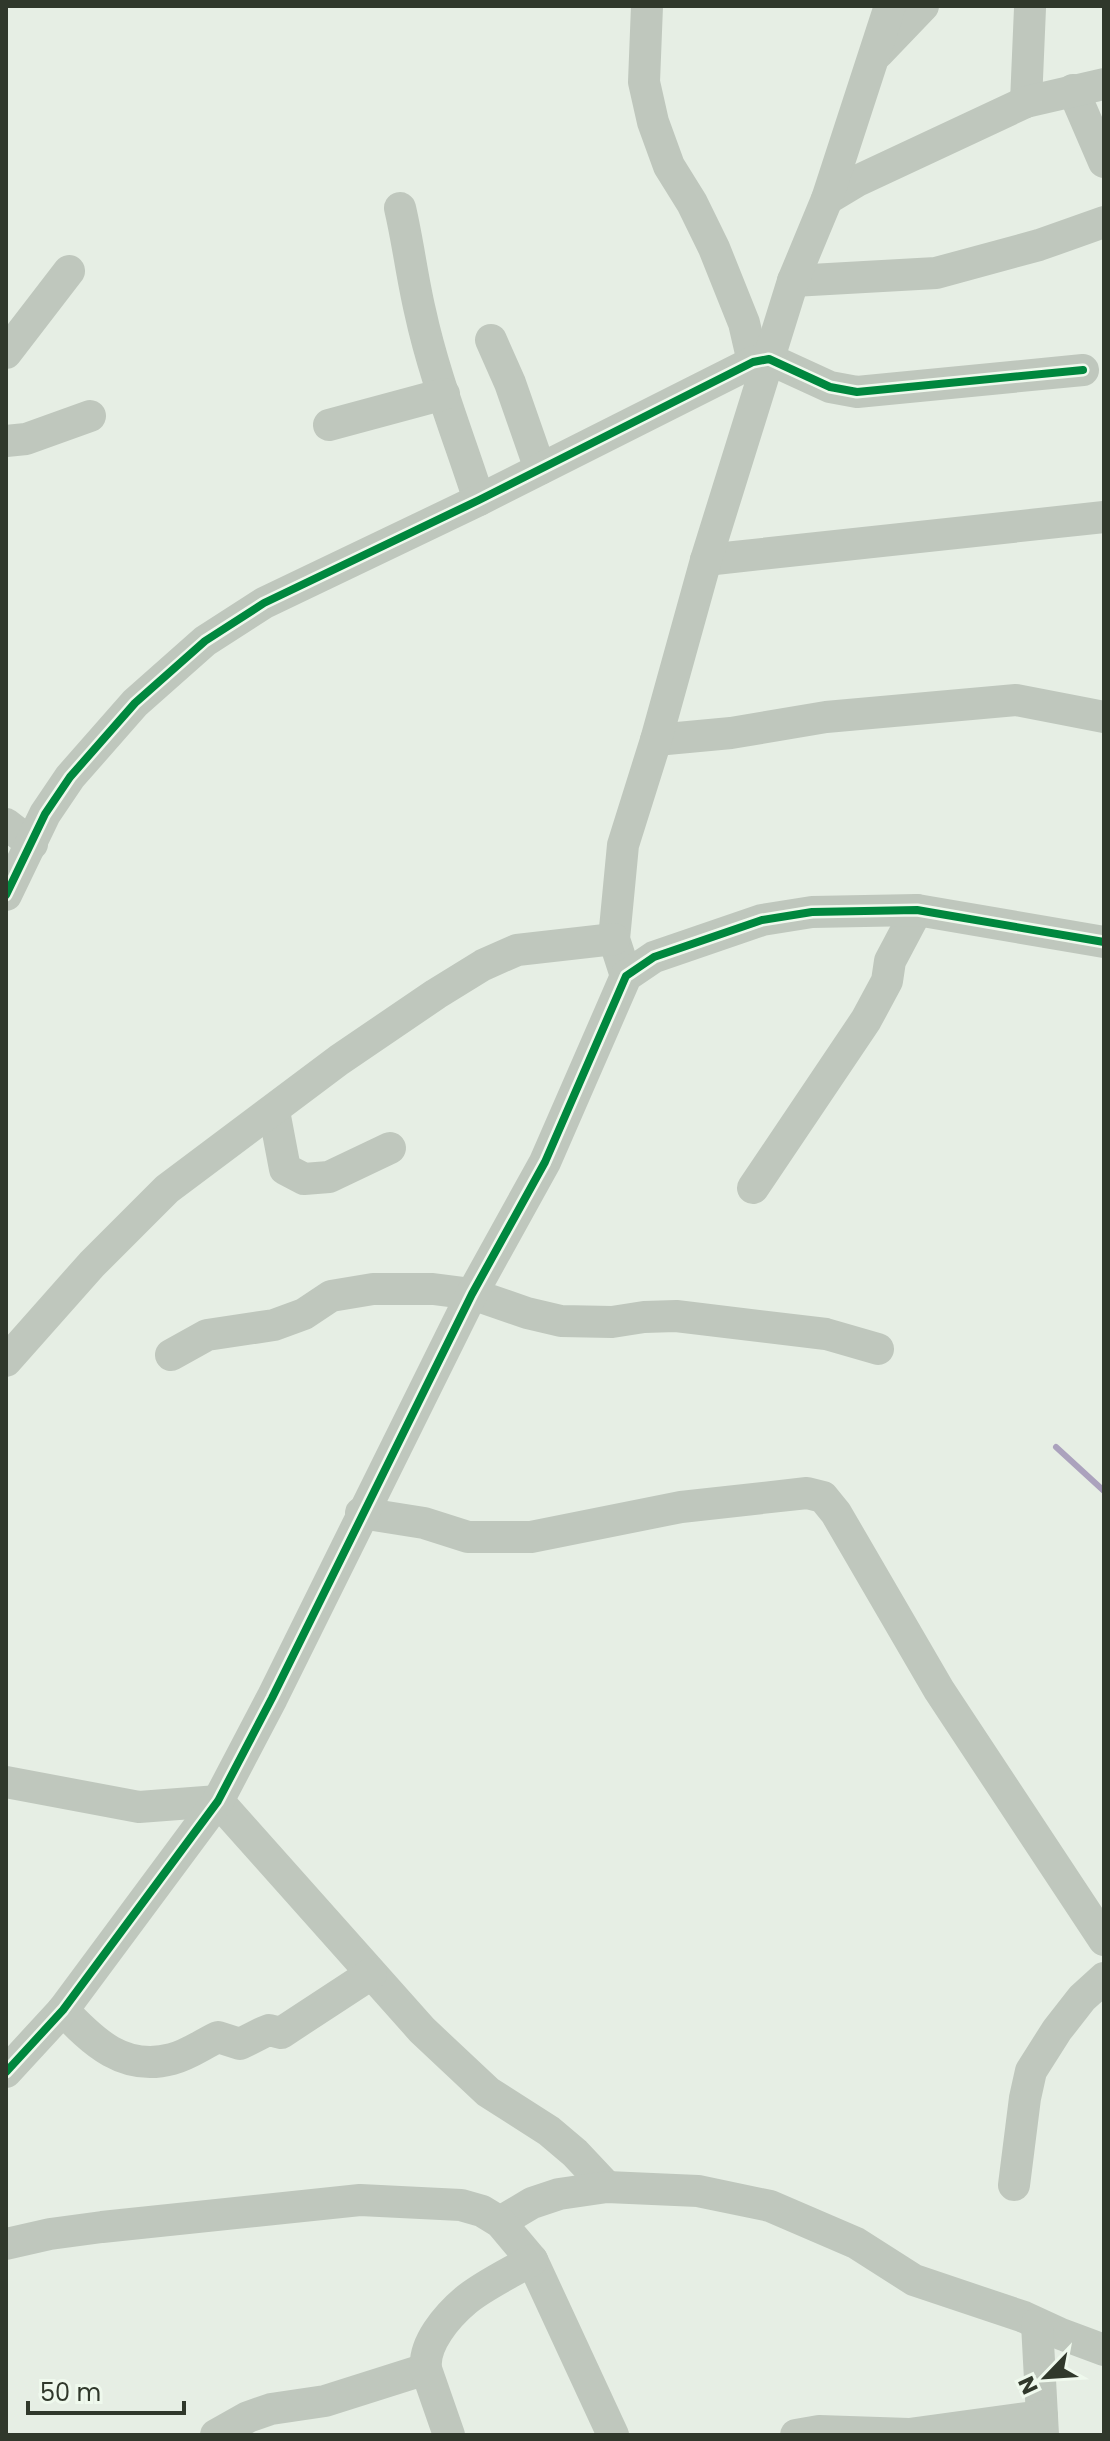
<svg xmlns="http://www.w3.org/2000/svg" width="1110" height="2441" font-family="Poppins,sans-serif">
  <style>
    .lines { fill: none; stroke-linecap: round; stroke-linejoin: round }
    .stream { stroke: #aba2bd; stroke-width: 6 }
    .minor { stroke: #bfc7bd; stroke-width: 32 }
    .cycleway-casing { stroke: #eff9ed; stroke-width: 13 }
    .cycleway { stroke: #00873e; stroke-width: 8 }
  </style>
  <rect width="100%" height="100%" fill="#e6eee4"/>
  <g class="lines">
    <polyline class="stream" points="1056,1447 1104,1491"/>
    <g class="minor">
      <polyline points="647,6 644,82 653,122 669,166 692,203 714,248 744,323 753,362"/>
      <polyline points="878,53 923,6"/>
      <polyline points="1073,90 1104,162"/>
      <polyline points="1026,102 1030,8"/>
      <polyline points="827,199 857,181 1026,102 1104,84"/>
      <path d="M400,208C408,242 412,277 420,311C434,376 459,438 479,500"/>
      <polyline points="793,281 936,273 1039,245 1104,222"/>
      <polyline points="491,340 510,383 540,469"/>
      <polyline points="6,353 69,271"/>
      <polyline points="329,425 444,394"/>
      <polyline points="6,441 26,439 90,416"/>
      <polyline points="706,560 1104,517"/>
      <polyline points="656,740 731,733 826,717 1016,700 1104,717"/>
      <polyline points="6,824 32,844"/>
      <polyline points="6,895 45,814 70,777 135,703 205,641 264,603 479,500 753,362 769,359 830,387 857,392 1083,370"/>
      <polyline points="626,976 614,939 623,845 656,740 706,560 793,281 827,199 890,6"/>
      <polyline points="274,1111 285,1169 304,1179 329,1177 390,1148"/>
      <polyline points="753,1188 866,1020 887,981 890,961 917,910"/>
      <polyline points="171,1355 207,1335 274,1325 304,1314 331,1296 373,1289 433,1289 472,1294 527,1313 561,1321 612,1322 644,1317 676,1316 826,1334 878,1349"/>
      <polyline points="6,1361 92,1264 167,1189 339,1060 436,994 483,965 517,950 614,939"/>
      <polyline points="361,1513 424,1523 468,1537 531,1537 681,1507 807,1493 823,1497 836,1513 939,1690 1104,1940"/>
      <polyline points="6,1782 139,1807 218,1801 422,2030 488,2092 549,2131 575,2153 607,2187"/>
      <path d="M63,2010C93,2042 124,2072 172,2059C188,2055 203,2044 218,2037L240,2044L264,2032L269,2030L281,2033L371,1974"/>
      <polyline points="6,2072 63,2010 218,1801 272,1698 472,1294 545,1162 626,976 654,957 762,920 812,912 917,910 1104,942"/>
      <polyline points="1014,2185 1025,2098 1031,2071 1057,2030 1082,1998 1104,1978"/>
      <polyline points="500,2222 532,2203 559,2194 607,2187 698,2191 770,2206 856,2243 914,2280 1024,2317 1061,2334 1104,2350"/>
      <polyline points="6,2244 50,2234 102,2227 360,2200 461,2205 482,2211 500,2222 532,2260 613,2435"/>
      <polyline points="1037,2324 1043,2435"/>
      <polyline points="216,2435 248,2417 271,2409 325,2401 426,2369"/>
      <path d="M449,2435L426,2369C423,2344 447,2316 466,2300C484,2285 512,2272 532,2260"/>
      <polyline points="796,2435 819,2431 909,2434 1042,2416"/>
    </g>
    <g class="cycleway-casing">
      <g id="cycleway">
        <polyline points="6,895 45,814 70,777 135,703 205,641 264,603 479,500 753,362 769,359 830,387 857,392 1083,370"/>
        <polyline points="6,2072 63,2010 218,1801 272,1698 472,1294 545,1162 626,976 654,957 762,920 812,912 917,910 1104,942"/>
      </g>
    </g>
    <use href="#cycleway" class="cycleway"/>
  </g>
  <rect width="1110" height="2441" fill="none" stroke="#30382b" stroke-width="16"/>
  <g transform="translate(1046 2377) rotate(245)" stroke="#eff9ed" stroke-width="6" paint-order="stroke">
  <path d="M0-6L14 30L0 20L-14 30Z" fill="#30382b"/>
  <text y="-12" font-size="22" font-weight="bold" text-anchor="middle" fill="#30382b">N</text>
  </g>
  <path d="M28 2401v12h156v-12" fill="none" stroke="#30382b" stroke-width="4"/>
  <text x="40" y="2401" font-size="24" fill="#30382b" stroke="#eff9ed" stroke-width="6" paint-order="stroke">50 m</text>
</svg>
